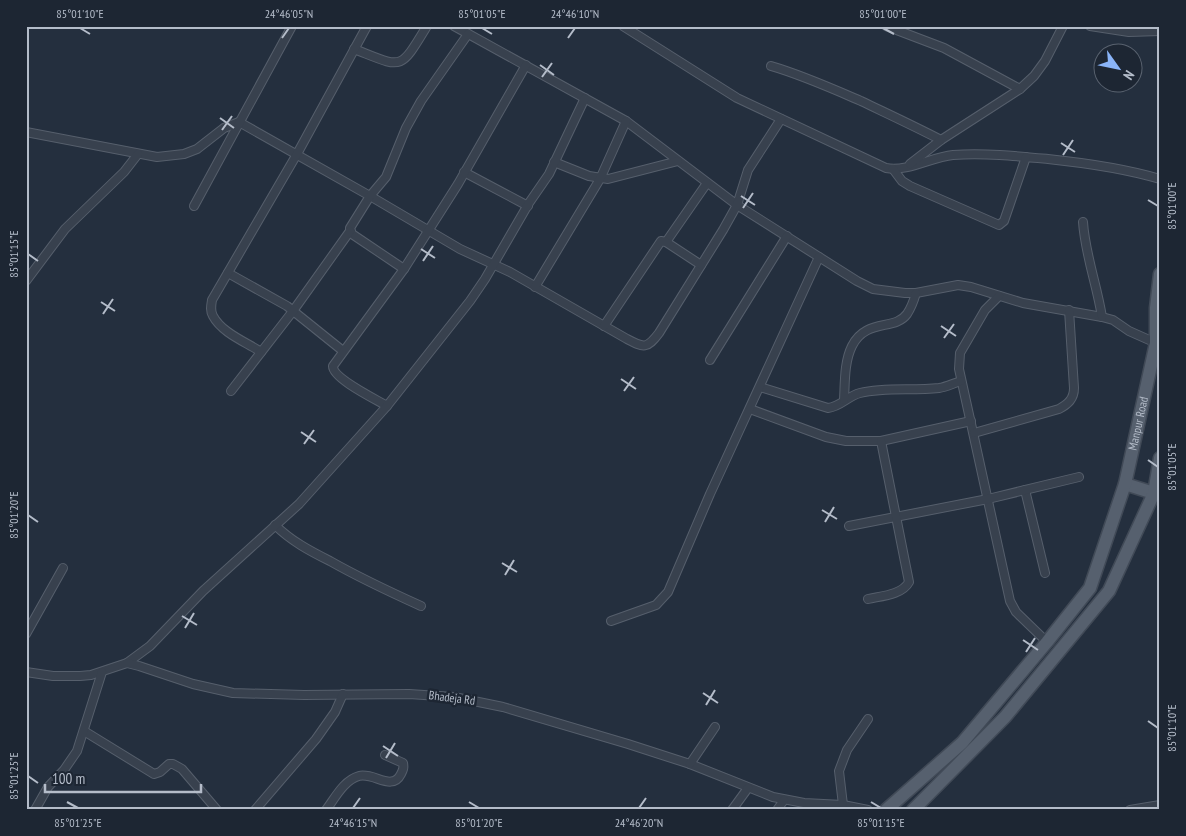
<svg xmlns="http://www.w3.org/2000/svg" width="1186" height="836" font-family="'PT Sans Narrow',sans-serif">
  <style>
    .lines { fill: none; stroke-linecap: round; stroke-linejoin: round }
    .minor-casing { stroke: #565f6c; stroke-width: 10 }
    .primary-casing { stroke: #414a57; stroke-width: 15 }
    .minor { stroke: #38414e; stroke-width: 8 }
    .primary { stroke: #56606e; stroke-width: 12 }
    .ticks { fill: none; stroke: #b4bcc9; stroke-width: 2 }
    .labels { text-anchor: middle; stroke-width: 5; stroke-linejoin: round; paint-order: stroke }
    .street-label { font-size: 12px; fill: #b4bcc9; stroke: #1d2633 }
    .neatline { fill: none; stroke: #b4bcc9; stroke-width: 2 }
    .ticks-label { font-size: 12px; text-anchor: middle; fill: #b4bcc9 }
  </style>
  <rect width="100%" height="100%" fill="#242f3e"/>
  <g class="lines">
    <g class="minor-casing">
      <g id="minor">
        <polyline points="454,26 626,121 737,205 857,281 873,289 905,293 916,293 958,285 971,287 1023,303 1102,317 1113,320 1129,331 1156,343"/>
        <path d="M623,26L737,98L886,168C908,172 931,157 953,155C985,153 1016,156 1048,159C1086,163 1123,168 1160,179"/>
        <polyline points="886,26 944,48 1020,89"/>
        <polyline points="1090,26 1129,32 1160,31"/>
        <path d="M354,49C403,68 399,72 427,26"/>
        <path d="M771,66C802,75 831,88 861,101C888,114 914,126 941,140"/>
        <path d="M26,132L157,157L184,154L197,149L224,128L239,122L370,196L460,249L510,272L627,339C644,348 647,349 659,333L723,230L737,205L748,170L781,119"/>
        <polyline points="554,162 589,176 608,179 678,161"/>
        <polyline points="910,164 941,140 1020,89 1034,76 1045,61 1063,26"/>
        <polyline points="893,169 902,181 910,186 999,225 1004,221 1026,157"/>
        <polyline points="464,172 528,206"/>
        <polyline points="194,206 292,26"/>
        <path d="M1083,222C1085,254 1097,285 1102,317"/>
        <polyline points="666,242 707,183"/>
        <polyline points="404,269 352,234 350,228 370,196 386,177 406,128 421,101 468,34"/>
        <polyline points="228,273 287,306 343,351"/>
        <polyline points="26,281 65,229 124,172 138,154"/>
        <polyline points="535,287 600,179 626,121"/>
        <polyline points="999,296 985,310 960,353 959,369 1010,601 1016,612 1047,642"/>
        <polyline points="604,326 661,241 666,242 701,265"/>
        <path d="M261,352C246,342 222,333 213,316C210,311 211,306 212,300L297,154L367,26"/>
        <polyline points="710,360 787,236"/>
        <path d="M760,387L828,408C840,407 848,396 860,393C886,387 912,391 939,388C946,387 954,383 961,381"/>
        <polyline points="231,391 293,311 350,231"/>
        <path d="M844,400C845,383 844,362 852,346C866,318 895,331 907,314C911,308 914,300 916,293"/>
        <path d="M387,406C375,399 332,378 333,366L404,269L458,184L526,65"/>
        <polyline points="750,409 826,437 846,441 881,441 971,421"/>
        <path d="M974,433L1059,409C1068,404 1074,399 1074,388L1069,310"/>
        <polyline points="1025,490 1045,573"/>
        <path d="M275,525C291,541 310,551 330,561C360,578 390,592 421,606"/>
        <polyline points="849,526 988,499 1079,477"/>
        <path d="M868,599C881,596 902,595 909,582L881,441"/>
        <polyline points="611,621 656,605 668,592 710,494 819,257"/>
        <polyline points="26,634 63,568"/>
        <polyline points="127,663 150,646 203,591 299,504 387,406 470,301 485,279 529,203 549,174 585,98"/>
        <polyline points="26,672 53,676 80,676 91,675 127,663 139,666 193,684 233,693 304,695 409,694 454,697 503,707 628,744 690,764 773,797 804,803 843,805 868,810"/>
        <polyline points="84,731 154,774 160,772 169,764 173,764 182,769 217,810"/>
        <polyline points="690,764 715,727"/>
        <polyline points="843,805 839,771 847,750 868,719"/>
        <polyline points="35,810 48,787 64,770 77,751 102,672"/>
        <polyline points="255,810 316,739 335,712 343,694"/>
        <path d="M326,810C335,798 344,780 359,776C374,772 392,792 401,774C403,770 404,768 403,763L385,755"/>
        <polyline points="732,810 748,788"/>
        <polyline points="777,810 784,800"/>
        <polyline points="1130,810 1160,805"/>
      </g>
    </g>
    <g class="primary-casing">
      <g id="primary">
        <polyline points="1125,484 1160,495"/>
        <path id="s1" d="M886,810L962,743L1047,642L1090,588L1125,484L1156,343V308L1160,274"/>
        <polyline points="913,810 1005,717 1109,591 1154,493 1160,458"/>
      </g>
    </g>
    <use href="#minor" class="minor"/>
    <use href="#primary" class="primary"/>
  </g>
  <path class="ticks" d="M80,28L90,34M482,28L492,34M883,28L894,34M282,38L289,28M568,38L575,28M540,65L554,75M542,77L552,63M220,118L234,128M222,130L232,116M1061,143L1075,152M1063,155L1073,140M741,196L755,205M1148,200L1158,206M743,208L753,193M421,249L435,258M28,254L38,261M423,261L433,246M101,302L115,311M103,314L113,299M941,326L956,336M944,338L954,324M621,379L636,389M624,391L634,377M301,432L316,442M304,444L314,430M1148,460L1158,467M822,510L837,519M28,515L38,522M825,522L834,507M502,563L517,572M505,575L514,560M182,616L197,625M185,628L194,613M1023,640L1038,650M1026,652L1035,638M703,693L718,703M706,705L715,690M1148,721L1158,728M383,746L398,756M386,758L395,743M28,776L38,783M67,802L78,808M469,802L479,808M871,802L881,808M353,808L360,798M639,808L646,798"/>
  <g class="labels">
    <g class="street-label">
      <text dy="4" stroke="none"><textPath href="#s1" startOffset="474">Manpur Road</textPath></text>
      <text transform="translate(452 698) rotate(7)" y="4">Bhadeja Rd</text>
    </g>
  </g>
  <rect width="1186" height="836" fill="none" stroke="#1d2633" stroke-width="55"/>
  <g transform="translate(1118 68) rotate(123)"><circle r="24" fill="#1d2633" stroke="#59626f"/>
  <path d="M0-4L9 19L0 12L-9 19Z" fill="#8ab4f8"/>
  <text y="-8" font-size="14" font-weight="bold" text-anchor="middle" fill="#b4bcc9">N</text>
  </g>
  <path d="M45 784v8h156v-8" fill="none" stroke="#b4bcc9" stroke-width="2.5"/>
  <text x="52" y="784" font-size="15" fill="#b4bcc9" stroke="#1d2633" stroke-width="4" paint-order="stroke">100 m</text>
  <rect x="28" y="28" width="1130" height="780" class="neatline"/>
  <g class="ticks-label">
    <text x="80" y="18">85°01'10"E</text>
    <text x="289" y="18">24°46'05"N</text>
    <text x="482" y="18">85°01'05"E</text>
    <text x="575" y="18">24°46'10"N</text>
    <text x="883" y="18">85°01'00"E</text>
    <text transform="translate(1172 206) rotate(-90)" y="4">85°01'00"E</text>
    <text transform="translate(14 254) rotate(-90)" y="4">85°01'15"E</text>
    <text transform="translate(1172 467) rotate(-90)" y="4">85°01'05"E</text>
    <text transform="translate(14 515) rotate(-90)" y="4">85°01'20"E</text>
    <text transform="translate(1172 728) rotate(-90)" y="4">85°01'10"E</text>
    <text transform="translate(14 776) rotate(-90)" y="4">85°01'25"E</text>
    <text x="78" y="827">85°01'25"E</text>
    <text x="353" y="827">24°46'15"N</text>
    <text x="479" y="827">85°01'20"E</text>
    <text x="639" y="827">24°46'20"N</text>
    <text x="881" y="827">85°01'15"E</text>
  </g>
</svg>
